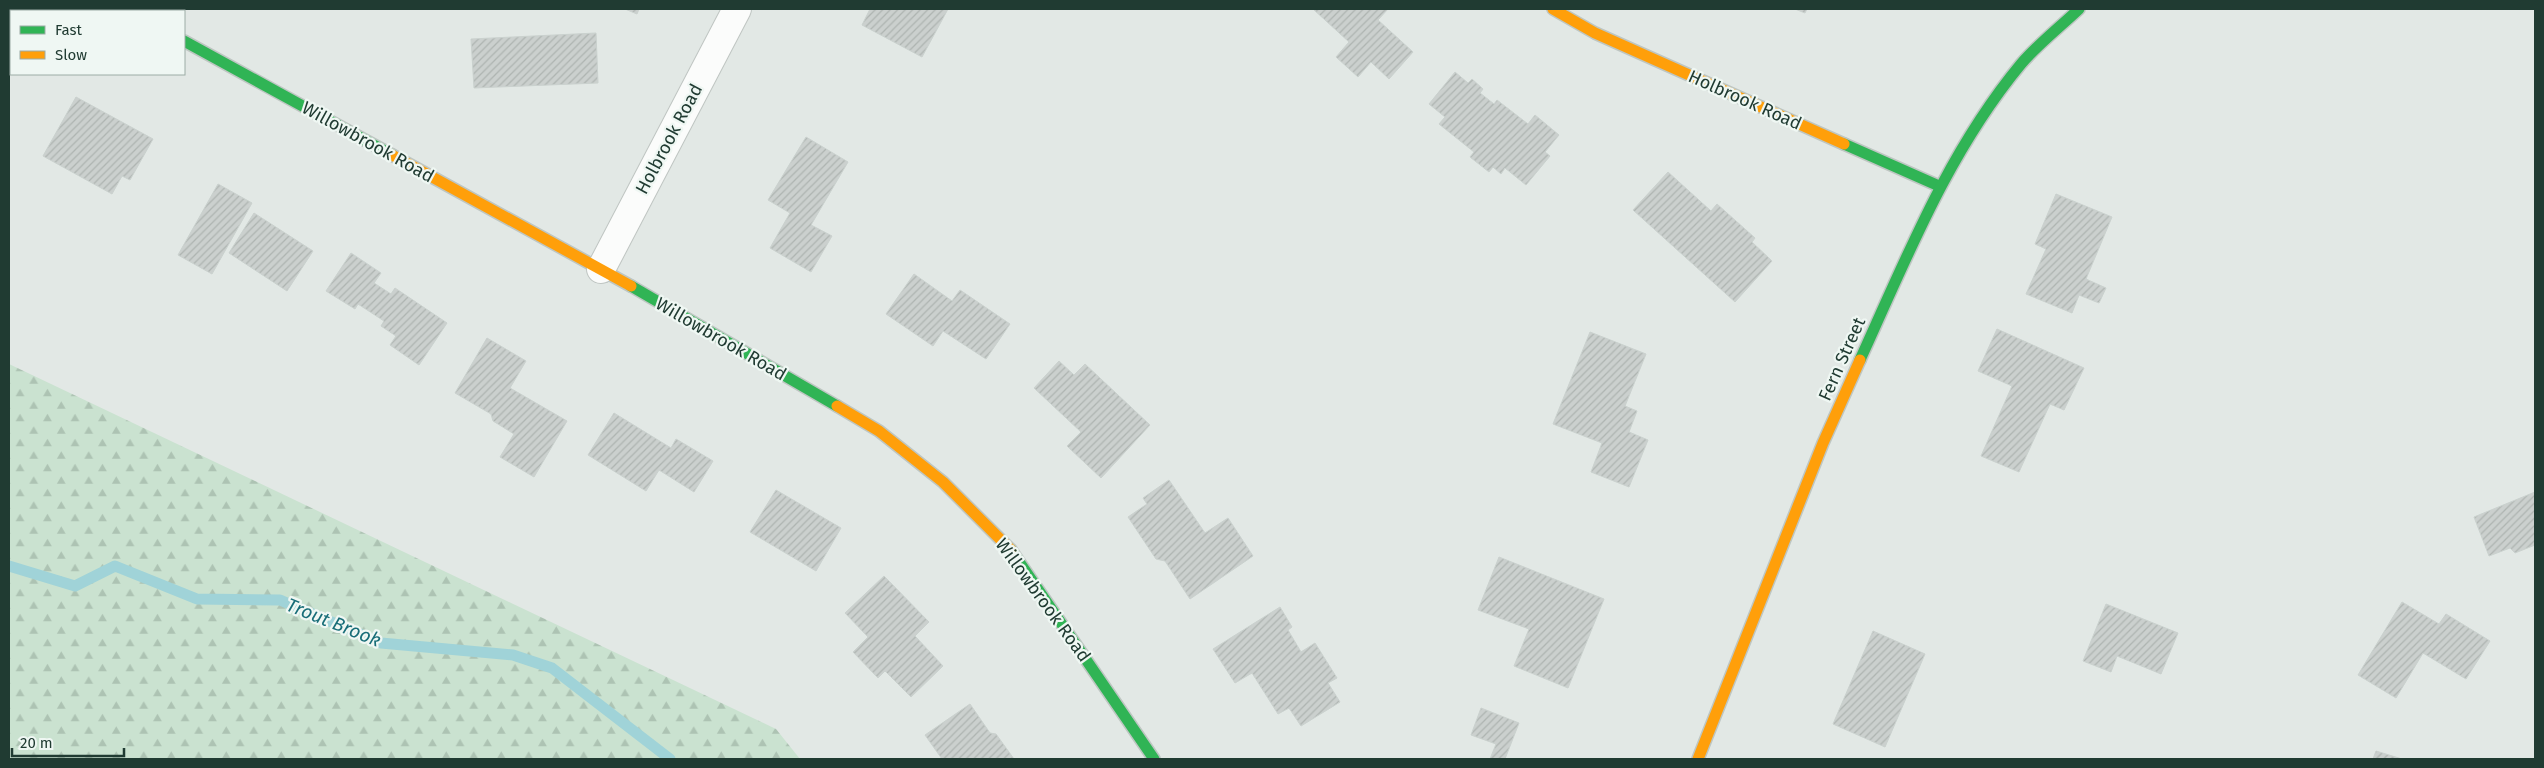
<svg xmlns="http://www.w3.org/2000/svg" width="2544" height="768" font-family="'Fira Sans',sans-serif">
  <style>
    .forest { fill: url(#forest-firs) }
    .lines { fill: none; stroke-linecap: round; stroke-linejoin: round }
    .stream { stroke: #a0d3d8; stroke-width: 11 }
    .building { fill: url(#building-hatch); stroke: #cad1ce }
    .street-casing { stroke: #bfc5c2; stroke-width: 30 }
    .fast-casing { stroke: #bec6c2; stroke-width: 14 }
    .slow-casing { stroke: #bec6c2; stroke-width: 14 }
    .street { stroke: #fbfcfb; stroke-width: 28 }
    .fast { stroke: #30b455; stroke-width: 11 }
    .slow { stroke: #ff9f0a; stroke-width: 11 }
    .labels { text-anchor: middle; stroke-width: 4.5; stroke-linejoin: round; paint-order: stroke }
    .street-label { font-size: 18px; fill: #203b32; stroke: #eff7f3 }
    .water-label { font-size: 19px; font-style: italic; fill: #186d78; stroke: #eff7f3 }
  </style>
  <defs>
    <pattern id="forest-firs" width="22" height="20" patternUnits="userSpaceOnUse" patternTransform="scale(1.25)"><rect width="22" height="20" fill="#cae2d0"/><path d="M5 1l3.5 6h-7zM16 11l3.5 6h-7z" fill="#adc3b3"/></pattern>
    <pattern id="building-hatch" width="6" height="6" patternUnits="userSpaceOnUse" patternTransform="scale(1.25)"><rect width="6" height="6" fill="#cbd0ce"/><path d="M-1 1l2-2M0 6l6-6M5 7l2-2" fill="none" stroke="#aeb4b1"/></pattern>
  </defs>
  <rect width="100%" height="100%" fill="#e2e8e5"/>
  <polygon class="forest" points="9,364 776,729 800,759 9,759"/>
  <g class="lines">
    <polyline class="stream" points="9,566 75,586 115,566 197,599 280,600 381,643 513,655 552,668 670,759"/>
  </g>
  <g class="building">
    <polygon points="625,9 639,9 637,14"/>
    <polygon points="870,9 948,9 922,57 862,25"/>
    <polygon points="1313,9 1388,9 1378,20 1413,52 1389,79 1371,62 1358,77 1336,57 1349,42"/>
    <polygon points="1795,9 1807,9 1805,13"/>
    <polygon points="596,33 598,83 474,88 471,39"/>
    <polygon points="1455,72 1468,83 1472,79 1483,89 1480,93 1494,104 1497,100 1528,124 1535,115 1559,135 1545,152 1550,156 1526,185 1505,168 1501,174 1493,167 1489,172 1470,157 1474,152 1439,124 1445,117 1429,104"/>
    <polygon points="76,97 153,139 130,180 122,176 112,194 43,156"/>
    <polygon points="806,137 848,162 811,225 832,236 811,272 770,248 790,213 768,200"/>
    <polygon points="1668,172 1711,211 1717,204 1755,238 1752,242 1772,261 1735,302 1633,210"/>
    <polygon points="218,184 252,203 212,274 178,255"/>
    <polygon points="2056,194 2112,217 2086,279 2106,288 2099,303 2079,295 2072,313 2026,294 2046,249 2035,244"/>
    <polygon points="254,213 313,251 287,291 229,253"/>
    <polygon points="351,253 381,273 374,283 391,294 395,288 447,323 419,365 390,345 396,336 381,326 384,321 358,304 355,309 326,291"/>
    <polygon points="914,274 952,301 960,290 1010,324 986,359 943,331 933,346 886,314"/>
    <polygon points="1997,329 2084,368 2064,410 2050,404 2019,472 1981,456 2012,386 1978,371"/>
    <polygon points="1590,332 1646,354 1625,406 1637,411 1629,432 1648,440 1629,487 1591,472 1602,443 1553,424"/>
    <polygon points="487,338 526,361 510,388 567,421 534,477 500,457 514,434 493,421 491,414 455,393"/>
    <polygon points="1059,361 1074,375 1085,364 1150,425 1101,478 1067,446 1081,432 1034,388"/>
    <polygon points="614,413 671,448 676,439 713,461 694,492 659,470 646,491 588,455"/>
    <polygon points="1169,480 1205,533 1228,518 1253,556 1190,599 1165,561 1156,559 1128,517 1147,504 1143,498"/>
    <polygon points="776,490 841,528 816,571 750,532"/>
    <polygon points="2535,492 2535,545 2515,553 2510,548 2489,556 2474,517"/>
    <polygon points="1499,557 1604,599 1568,688 1514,666 1529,629 1478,610"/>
    <polygon points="884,576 929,622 915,636 943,666 911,697 885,671 878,678 853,652 868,637 845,613"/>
    <polygon points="2402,602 2439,624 2446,614 2490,641 2466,679 2423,653 2396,698 2358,675"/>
    <polygon points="2106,604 2178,633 2161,674 2117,656 2111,672 2083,661"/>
    <polygon points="1280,607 1292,627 1288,630 1301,652 1315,643 1337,678 1328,683 1340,702 1301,726 1289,708 1278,714 1252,673 1235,683 1213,649"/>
    <polygon points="1873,631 1925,654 1885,747 1833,724"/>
    <polygon points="970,704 990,733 996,734 1014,759 942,759 925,735"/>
    <polygon points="1481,708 1519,723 1505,759 1490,759 1496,744 1471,735"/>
    <polygon points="2376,751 2402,759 2373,759"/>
  </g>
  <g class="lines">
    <g class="street-casing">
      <g id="street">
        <polyline points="124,9 128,11"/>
        <polyline points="601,269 737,9"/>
      </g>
    </g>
    <g class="fast-casing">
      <g id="fast">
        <polyline points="184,41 392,155"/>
        <polyline points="1844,144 1939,186"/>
        <polyline points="631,286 837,406"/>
        <path d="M1860,360C1907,257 1948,152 2021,64C2038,44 2060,27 2079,9"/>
        <polyline points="1011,550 1154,759"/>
      </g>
    </g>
    <g class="slow-casing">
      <g id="slow">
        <polyline points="1553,9 1595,33 1844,144"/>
        <polyline points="392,155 631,286"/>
        <polyline points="837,406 879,431 943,482 1011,550"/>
        <polyline points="1698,759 1823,443 1860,360"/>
      </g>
    </g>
    <use href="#street" class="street"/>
    <use href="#fast" class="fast"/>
    <use href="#slow" class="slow"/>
  </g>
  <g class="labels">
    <g class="street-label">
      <text transform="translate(1745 100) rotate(24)" y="6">Holbrook Road</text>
      <text transform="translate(669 139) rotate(-62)" y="6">Holbrook Road</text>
      <text transform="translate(368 142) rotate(29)" y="6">Willowbrook Road</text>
      <text transform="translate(721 339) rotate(30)" y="6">Willowbrook Road</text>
      <text transform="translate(1842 359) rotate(-66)" y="6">Fern Street</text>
      <text transform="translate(1043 600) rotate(54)" y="6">Willowbrook Road</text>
    </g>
    <g class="water-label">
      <text transform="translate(334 622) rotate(22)" y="7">Trout Brook</text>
    </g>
  </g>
  <rect width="2544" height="768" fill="none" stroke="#203b32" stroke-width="20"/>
  <rect x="10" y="10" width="175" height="65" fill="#eff7f3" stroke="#9caca6"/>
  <rect x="20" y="26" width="25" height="8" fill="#30b455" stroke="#9caca6"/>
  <text x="55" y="35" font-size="15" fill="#203b32">Fast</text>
  <rect x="20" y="51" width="25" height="8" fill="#ff9f0a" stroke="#9caca6"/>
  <text x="55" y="60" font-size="15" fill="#203b32">Slow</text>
  <path d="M12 748v8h112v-8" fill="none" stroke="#203b32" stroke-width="2.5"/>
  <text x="20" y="748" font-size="15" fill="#203b32" stroke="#eff7f3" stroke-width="4" paint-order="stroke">20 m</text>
</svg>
